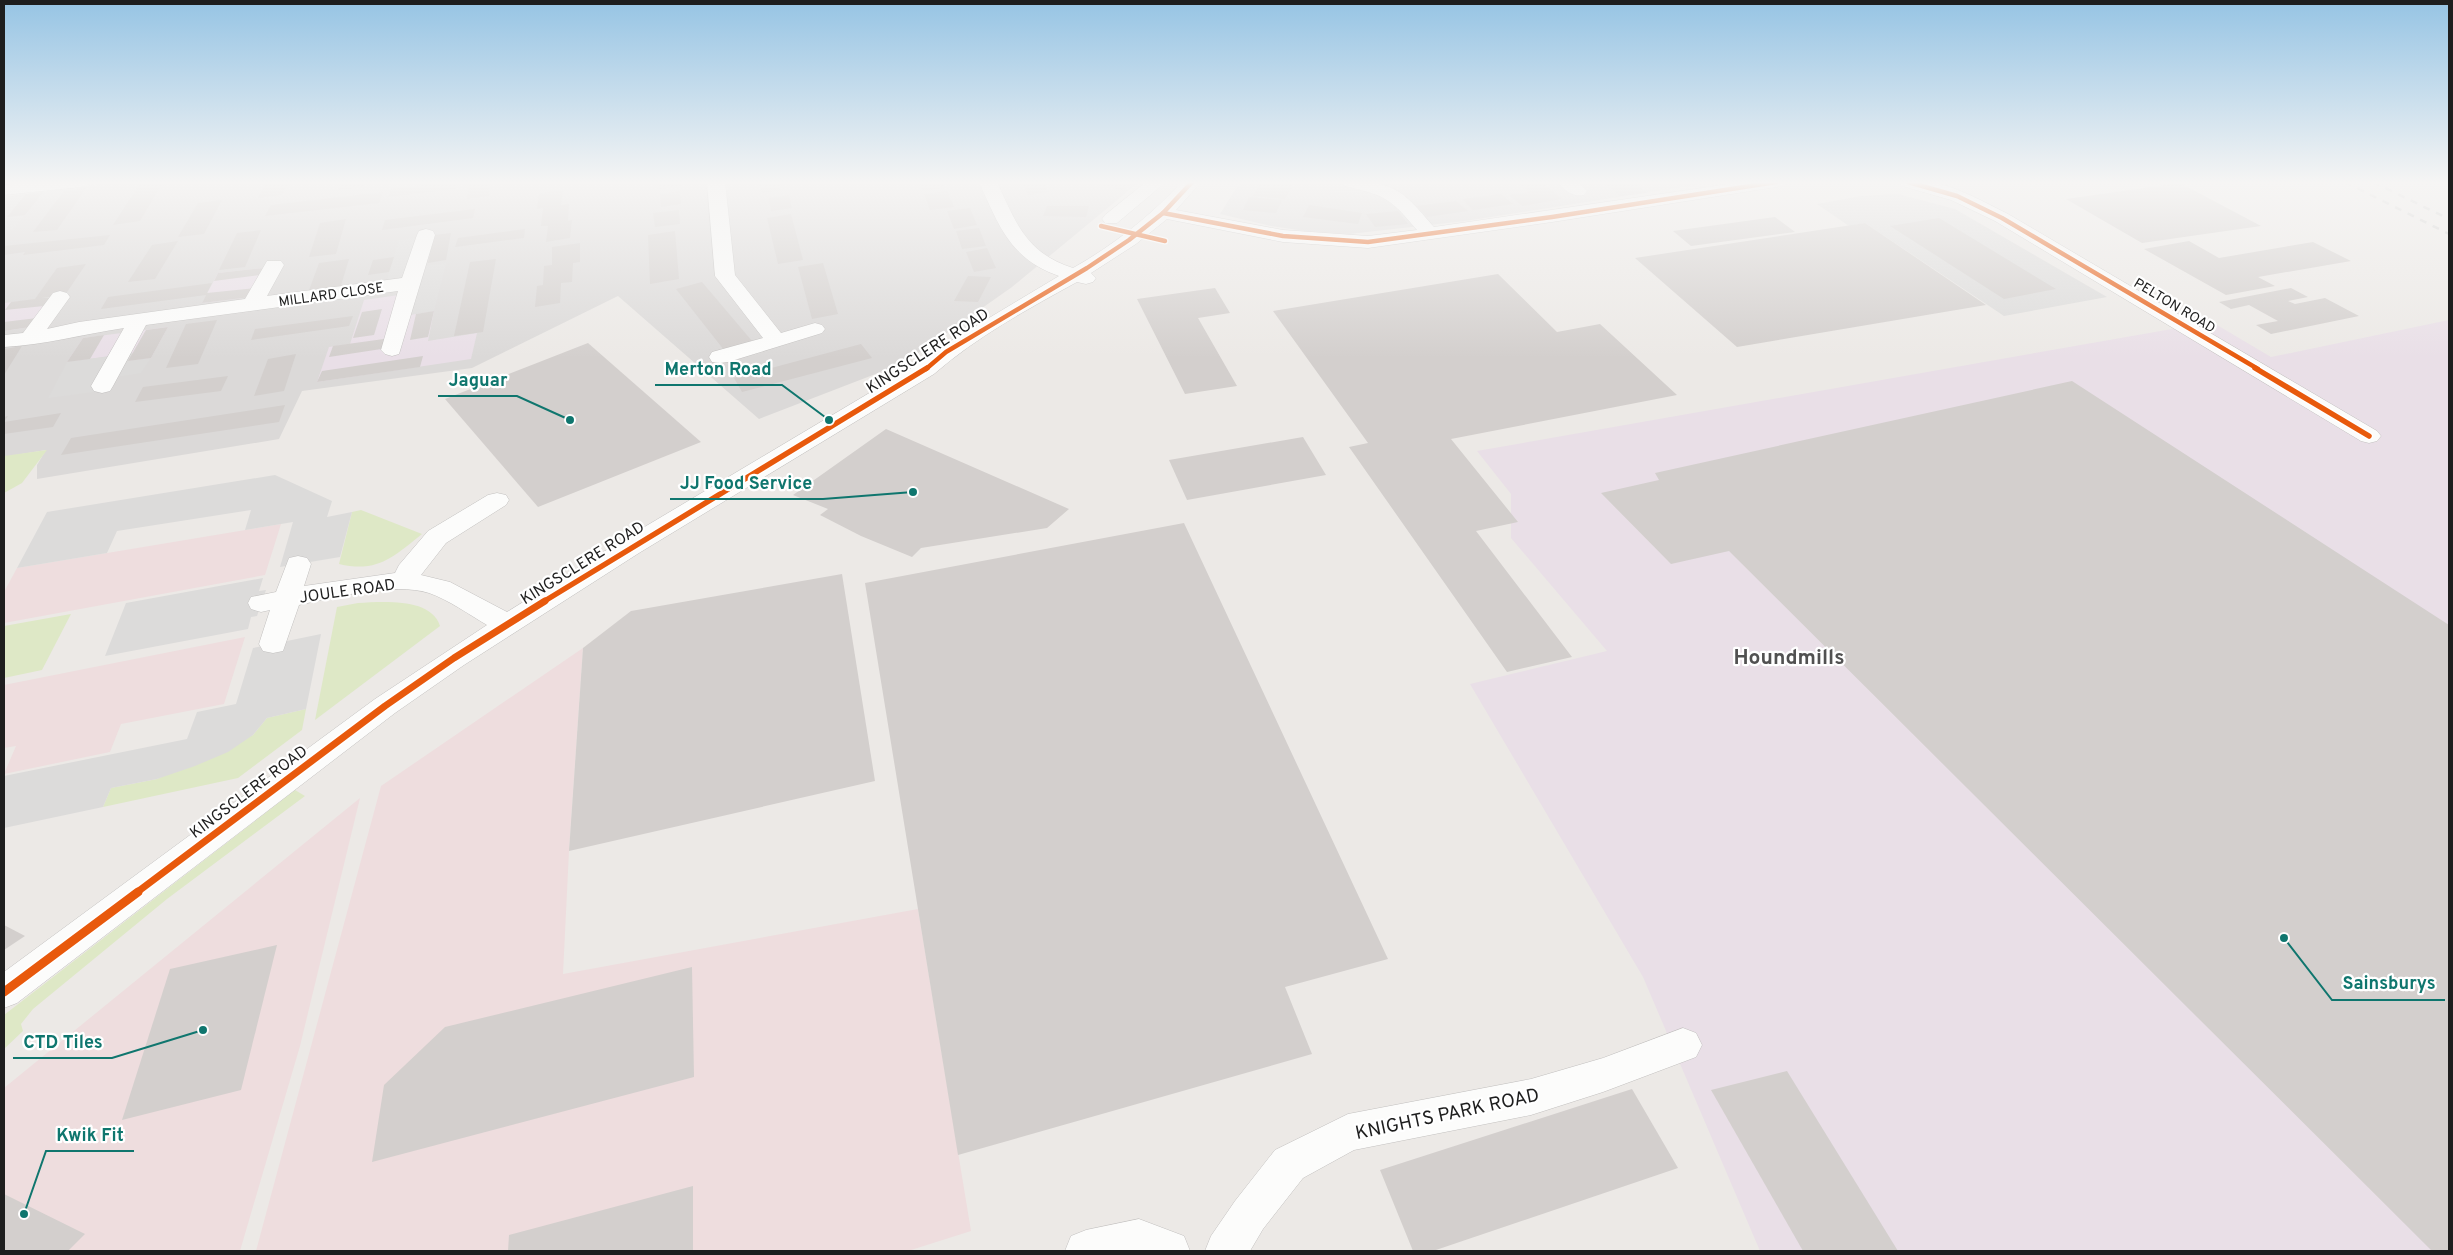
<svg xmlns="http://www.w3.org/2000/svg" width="2453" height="1255" font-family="Overpass,sans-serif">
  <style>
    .residential { fill: #dbd9d8 }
    .commercial { fill: #eeddde }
    .industrial { fill: #e9dfe7 }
    .grass { fill: #dee8c6 }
    .parking { fill: #dcdbda }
    .building { fill: #d3cfcd }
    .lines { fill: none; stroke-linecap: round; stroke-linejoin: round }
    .minor-casing { stroke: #c2c0bf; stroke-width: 1 }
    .minor { fill: #fcfcfb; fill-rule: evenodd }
    .rail { stroke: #cacac9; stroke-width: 2.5; stroke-dasharray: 7 7; stroke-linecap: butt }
    .cycleway-far3-casing { stroke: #fff; stroke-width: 7 }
    .cycleway-far2-casing { stroke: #fff; stroke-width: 8 }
    .cycleway-far1-casing { stroke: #fff; stroke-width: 10 }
    .cycleway-casing { stroke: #fff; stroke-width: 12 }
    .cycleway-far3 { stroke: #e8590c; stroke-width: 4.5 }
    .cycleway-far2 { stroke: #e8590c; stroke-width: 5.5 }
    .cycleway-far1 { stroke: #e8590c; stroke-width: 7 }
    .cycleway { stroke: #e8590c; stroke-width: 9 }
    .labels { text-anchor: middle; stroke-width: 4.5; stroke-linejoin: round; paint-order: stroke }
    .far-street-label { font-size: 14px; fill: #1e1e1e; stroke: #fff }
    .street-label { font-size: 16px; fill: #1e1e1e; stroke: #fff }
    .near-street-label { font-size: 19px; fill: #1e1e1e; stroke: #fff }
    .district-label { font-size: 21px; font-weight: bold; fill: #515151; stroke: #fff }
    .leader { fill: none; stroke: #0f766e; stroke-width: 2 }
    .callout-dot { fill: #0f766e; stroke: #fff; stroke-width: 2 }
    .callout-label { font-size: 18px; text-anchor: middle; font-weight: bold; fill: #0f766e; stroke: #fff; stroke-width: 4.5; stroke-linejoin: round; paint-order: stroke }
  </style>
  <rect width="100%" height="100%" fill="#ece9e6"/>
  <g class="residential">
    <polygon points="113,182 1139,182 1012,287 904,363 759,419 618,296 472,368 302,391 279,439 37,479 37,465 46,450 4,457 4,197"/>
    <polygon points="1240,182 1715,182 1465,221 1349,234 1305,231 1271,226 1220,214"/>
  </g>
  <g class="commercial">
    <polygon points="281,524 265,575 4,623 4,592 17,568"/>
    <polygon points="245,637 224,704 121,724 110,752 4,774 16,746 4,748 4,685"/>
    <polygon points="583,648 569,851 563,974 918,909 971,1231 908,1251 256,1251 381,786"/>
    <polygon points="360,798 300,1046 240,1251 4,1251 4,1088"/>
  </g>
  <g class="industrial">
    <polygon points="264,268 251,297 202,303 218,273"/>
    <polygon points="399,295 393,317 434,311 428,341 477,333 471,359 317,382 329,347 350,344 364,300"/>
    <polygon points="50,298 30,327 4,331 4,303"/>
    <polygon points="2449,320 2449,1251 1760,1251 1643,977 1470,684 1607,651 1511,538 1511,494 1477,451 2212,322 2271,357"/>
    <polygon points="168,327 151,358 128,361 132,353 67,362 83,338"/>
  </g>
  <g class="grass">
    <polygon points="47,450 22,483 4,493 4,456"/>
    <path d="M361,510L422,534C393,557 378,573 339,564L352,512Z"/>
    <path d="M358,603C382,602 431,597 440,626L315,720L337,607Z"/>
    <polygon points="71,614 42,670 4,678 4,626"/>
    <polygon points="306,709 302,730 238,778 103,807 111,788 157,779 253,735 267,718"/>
    <polygon points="295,790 305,796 167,899 33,1009 21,1024 23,1031 4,1049 4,1015"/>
  </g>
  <g class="parking">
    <polygon points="1316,182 1375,182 1382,191 1376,197 1312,189"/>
    <polygon points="26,194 8,217 25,215 12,231 4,232 4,197"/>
    <polygon points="1898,194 1955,209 2107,297 2004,316 1865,223 1849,226 1817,204 1861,196"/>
    <polygon points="415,238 404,277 387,279 399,240"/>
    <polygon points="446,263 434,311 410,315 423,266"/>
    <polygon points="133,353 129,361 151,358 141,373 116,377 109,390 48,398 67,362"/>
    <polygon points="275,475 332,501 327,517 352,512 340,557 280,567 293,522 245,530 251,510 117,531 107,553 17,568 47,512"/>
    <polygon points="263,578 259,591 266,590 257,616 251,617 248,629 105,656 126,603"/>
    <polygon points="321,634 306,709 267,718 253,735 228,752 195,766 157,779 111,788 103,807 4,828 4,776 187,739 197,712 236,704 253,648"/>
  </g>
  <g class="building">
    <polygon points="163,182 140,221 113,225 140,183"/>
    <polygon points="266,182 289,182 282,195 258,198"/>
    <polygon points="341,182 365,182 363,187 338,190"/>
    <polygon points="447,182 457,182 455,189 388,197 391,189"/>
    <polygon points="469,182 490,182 489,196 467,199"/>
    <polygon points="658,182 680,182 681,186 659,189"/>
    <polygon points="759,182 778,182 781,190 762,193"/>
    <polygon points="918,182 942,182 944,188 922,191"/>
    <polygon points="1022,182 1043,182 1049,192 1028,195"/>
    <polygon points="1103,182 1133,182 1122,190 1099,185"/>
    <polygon points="1261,182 1294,182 1285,199 1253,196"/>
    <polygon points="1517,182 1541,182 1562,199 1522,206 1509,195 1529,192"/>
    <polygon points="1634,182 1647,193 1620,196 1606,184"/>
    <polygon points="2180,183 2261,226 2142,243 2066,199"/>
    <polygon points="86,188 57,230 33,232 64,191"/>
    <polygon points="563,190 561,205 569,204 568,221 572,220 570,238 546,242 548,226 541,226 543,208 537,209 539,193"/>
    <polygon points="680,191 681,204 661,207 660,194"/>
    <polygon points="947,191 954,207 930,210 924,194"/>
    <polygon points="43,192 25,215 7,217 26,194"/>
    <polygon points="383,192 379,203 265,216 271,205"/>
    <polygon points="1501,194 1513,204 1473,210 1462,199"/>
    <polygon points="789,195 792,208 771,211 769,198"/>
    <polygon points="1249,197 1282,200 1276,213 1243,210"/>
    <polygon points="222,200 204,234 178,237 198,203"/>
    <polygon points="1456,201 1468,211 1427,217 1416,206"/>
    <polygon points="1309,205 1362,213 1358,224 1303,217"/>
    <polygon points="1047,206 1089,206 1086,217 1043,216"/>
    <polygon points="970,208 977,225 954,229 947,211"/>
    <polygon points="475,209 473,218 382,230 385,220"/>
    <polygon points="679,210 680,224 655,227 653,213"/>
    <polygon points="1398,211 1408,224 1375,227 1366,214"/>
    <polygon points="791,214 803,260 778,264 767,218"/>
    <polygon points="1775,217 1795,232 1691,246 1673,231"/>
    <polygon points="1939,218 2056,289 2004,299 1890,226"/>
    <polygon points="346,219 336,254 309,257 320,223"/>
    <polygon points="1865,223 1986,305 1737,347 1635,258"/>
    <polygon points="979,228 986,246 962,249 956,231"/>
    <polygon points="525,229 524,238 455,247 458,238"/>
    <polygon points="261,230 245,267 219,270 237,233"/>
    <polygon points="675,231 679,279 650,284 648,235"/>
    <polygon points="451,233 446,260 428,263 434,235"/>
    <polygon points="110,235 104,245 23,255 25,252 4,255 4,246"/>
    <polygon points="178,241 155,279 128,282 152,245"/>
    <polygon points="2189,241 2219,258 2313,242 2351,261 2258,277 2275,286 2226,295 2144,249"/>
    <polygon points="580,243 580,262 573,263 572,282 561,283 560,303 535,307 537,286 543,285 544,266 552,265 552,247"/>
    <polygon points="987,248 996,268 974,272 966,252"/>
    <polygon points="394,257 389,272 368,275 373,260"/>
    <polygon points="349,259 340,289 308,293 319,263"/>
    <polygon points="496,259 483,332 454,336 470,262"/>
    <polygon points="823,263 838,314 812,319 798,267"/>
    <polygon points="86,264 65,295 41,298 50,298 44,306 5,310 11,302 35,299 57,268"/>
    <polygon points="264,268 260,275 214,281 218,273"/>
    <polygon points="1498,274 1557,332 1600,324 1677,395 1451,439 1518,522 1476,531 1572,657 1507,672 1349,447 1368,443 1273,311"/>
    <polygon points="968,276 991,277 978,302 954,301"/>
    <polygon points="702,282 752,341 724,350 676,289"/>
    <polygon points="212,283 207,293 256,288 251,297 202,303 206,295 101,309 108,297"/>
    <polygon points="1215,288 1230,313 1198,318 1237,386 1185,394 1137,299"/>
    <polygon points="2291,288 2308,297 2288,301 2295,304 2325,298 2359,316 2271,334 2256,325 2278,321 2249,305 2231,309 2219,302"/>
    <polygon points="382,309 374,335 353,338 362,312"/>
    <polygon points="434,311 428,337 410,340 416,314"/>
    <polygon points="353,316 349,326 251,340 255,329"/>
    <polygon points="37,318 30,327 4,331 4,322"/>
    <polygon points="217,320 198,364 166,368 186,324"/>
    <polygon points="168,327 151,358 128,361 146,330"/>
    <polygon points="104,335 90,359 67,362 83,338"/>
    <polygon points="391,338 388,348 329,357 333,346"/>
    <polygon points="588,343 701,442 538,507 445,399"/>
    <polygon points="861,344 872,358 742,392 734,378"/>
    <polygon points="22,346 4,375 4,349"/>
    <polygon points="296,354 284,391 254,396 268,359"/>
    <polygon points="423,356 420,367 317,382 322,371"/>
    <polygon points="228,376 221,391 135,402 143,387"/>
    <polygon points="2072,381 2449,625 2449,1251 2432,1251 1729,551 1671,564 1601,493 1659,480 1655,473"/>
    <polygon points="285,405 279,422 61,455 71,438"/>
    <polygon points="61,413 53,427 4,434 4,417 8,416 4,422"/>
    <polygon points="886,429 1069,509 1047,528 921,548 912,557 861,536 820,515 828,509 793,495"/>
    <polygon points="1303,437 1326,475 1187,500 1169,460"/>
    <polygon points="1184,523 1388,959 1285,987 1312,1054 958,1155 865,583"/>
    <polygon points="842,574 875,781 569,851 583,648 631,611"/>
    <polygon points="4,925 25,936 4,950"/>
    <polygon points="277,945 241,1090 122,1120 170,969"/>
    <polygon points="692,967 694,1077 372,1162 384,1085 445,1027"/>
    <polygon points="1787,1071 1898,1251 1803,1251 1711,1090"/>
    <polygon points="1632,1089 1678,1168 1433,1251 1413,1251 1380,1170"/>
    <polygon points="693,1186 693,1251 508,1251 509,1235"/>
    <polygon points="4,1194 85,1234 68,1251 4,1251"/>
  </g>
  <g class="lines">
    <g class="minor-casing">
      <g id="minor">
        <polygon points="31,182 89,182 86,186 80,187 4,195 4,185"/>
        <polygon points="707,182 725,182 735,275 781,333 815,323 822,325 825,329 822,333 728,362 720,363 712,362 709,357 712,352 763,338 715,276"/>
        <path d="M979,182H997C1016,223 1026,253 1073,268C1114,245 1150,216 1182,182H1201L1176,210L1283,230L1368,236L1417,230C1389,197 1386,196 1345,186L1342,182C1396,182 1400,188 1434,227L1743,182H1785L1782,186L1776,187L1552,222L1368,248L1283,242L1167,219L1136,244L1091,273L1096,278L1093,282L1086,284L1077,282C1028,309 976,337 934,374L639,553L464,665L395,713L17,1003L4,1008V972L375,699L487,625C468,614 449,600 429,593C393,582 336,597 299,605L283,651L273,653L263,651L259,644L270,610L261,612L251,609L248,603L251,597L276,592L289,558L298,556L307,558L311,564L304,586L395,573L399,565L428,531L488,495L497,493L506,495L509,500L506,505L446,543L421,575L450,582L507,612L621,541L918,364L939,348L1059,276C1010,259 999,226 979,182Z"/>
        <polygon points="1146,182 1166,182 1117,223 1105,223 1102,219 1105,215"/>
        <path d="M1558,182H1578L1587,191L1584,195C1573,197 1565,191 1558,182Z"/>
        <path d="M1899,182C1910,182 1921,181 1931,182C1958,187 1984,202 2008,214L2377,431L2381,436L2377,441L2369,443L2361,441L1995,221L1951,200L1902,186Z"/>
        <path d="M426,229L433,231L435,235L399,354L392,356L385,354L381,350L398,291L146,325L113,386L110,391L102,393L94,391L91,386L124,328C84,334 44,345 4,347V335L23,333L53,293L60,291L67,293L70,297L47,329L79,322L245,299L267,261H281L284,265L267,296L402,278L417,235L419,231Z"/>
        <polygon points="1683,1028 1696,1033 1702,1045 1696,1057 1603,1092 1531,1115 1354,1150 1303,1178 1263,1229 1250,1251 1205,1251 1211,1236 1235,1201 1275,1150 1348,1114 1531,1079 1603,1058"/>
        <polygon points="1139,1219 1184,1236 1190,1251 1065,1251 1071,1236 1086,1230"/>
      </g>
    </g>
    <use href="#minor" class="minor"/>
    <g class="rail">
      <polyline points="2345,182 2449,234"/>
      <polyline points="2373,182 2449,219"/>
    </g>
    <g class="cycleway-far3-casing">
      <g id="cycleway-far3">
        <polyline points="1908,182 1957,196 2002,218 2258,369"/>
        <polyline points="1163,213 1283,236 1368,242 1552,217 1776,182"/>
        <polyline points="1101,226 1165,241"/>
        <polyline points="926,369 946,352 1087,268 1129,240 1163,213 1192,182"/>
      </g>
    </g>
    <g class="cycleway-far2-casing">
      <g id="cycleway-far2">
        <polyline points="2255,368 2369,436"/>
        <polyline points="543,602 927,368"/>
      </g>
    </g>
    <g class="cycleway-far1-casing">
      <polyline id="cycleway-far1" points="136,893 385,706 454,658 545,601"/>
    </g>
    <g class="cycleway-casing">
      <polyline id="cycleway" points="4,992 138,892"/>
    </g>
    <use href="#cycleway-far3" class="cycleway-far3"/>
    <use href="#cycleway-far2" class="cycleway-far2"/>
    <use href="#cycleway-far1" class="cycleway-far1"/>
    <use href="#cycleway" class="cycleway"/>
  </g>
  <linearGradient id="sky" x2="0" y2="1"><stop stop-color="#96c4e4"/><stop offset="0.51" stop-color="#f6f5f4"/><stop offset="1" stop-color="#f6f5f4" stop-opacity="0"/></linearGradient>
  <rect width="2453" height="358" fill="url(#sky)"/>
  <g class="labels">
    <g class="far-street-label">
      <text transform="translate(331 294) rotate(-8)" y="5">MILLARD CLOSE</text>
      <text transform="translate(2175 305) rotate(31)" y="5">PELTON ROAD</text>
    </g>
    <g class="street-label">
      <text transform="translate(927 350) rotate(-33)" y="6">KINGSCLERE ROAD</text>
      <text transform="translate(582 562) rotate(-32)" y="6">KINGSCLERE ROAD</text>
      <text transform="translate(347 590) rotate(-8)" y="6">JOULE ROAD</text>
      <text transform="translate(248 791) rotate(-37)" y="6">KINGSCLERE ROAD</text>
    </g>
    <g class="near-street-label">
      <text transform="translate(1447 1113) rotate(-12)" y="7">KNIGHTS PARK ROAD</text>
    </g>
    <g class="district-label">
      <text x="1789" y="664">Houndmills</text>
    </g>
  </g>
  <path class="leader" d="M829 420L782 385H655M570 420L517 396H438M913 492L823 499H670M2284 938L2332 1000H2445M203 1030L112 1058H13M24 1214L46 1151H134"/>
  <g class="callout-dot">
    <circle cx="829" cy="420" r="5"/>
    <circle cx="570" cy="420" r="5"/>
    <circle cx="913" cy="492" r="5"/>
    <circle cx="2284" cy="938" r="5"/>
    <circle cx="203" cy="1030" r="5"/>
    <circle cx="24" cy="1214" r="5"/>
  </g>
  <g class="callout-label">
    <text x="718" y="375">Merton Road</text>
    <text x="478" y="386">Jaguar</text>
    <text x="746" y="489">JJ Food Service</text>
    <text x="2389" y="989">Sainsburys</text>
    <text x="63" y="1048">CTD Tiles</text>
    <text x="90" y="1141">Kwik Fit</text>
  </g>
  <rect width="2453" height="1255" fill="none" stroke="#1e1e1e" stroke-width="10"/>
</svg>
